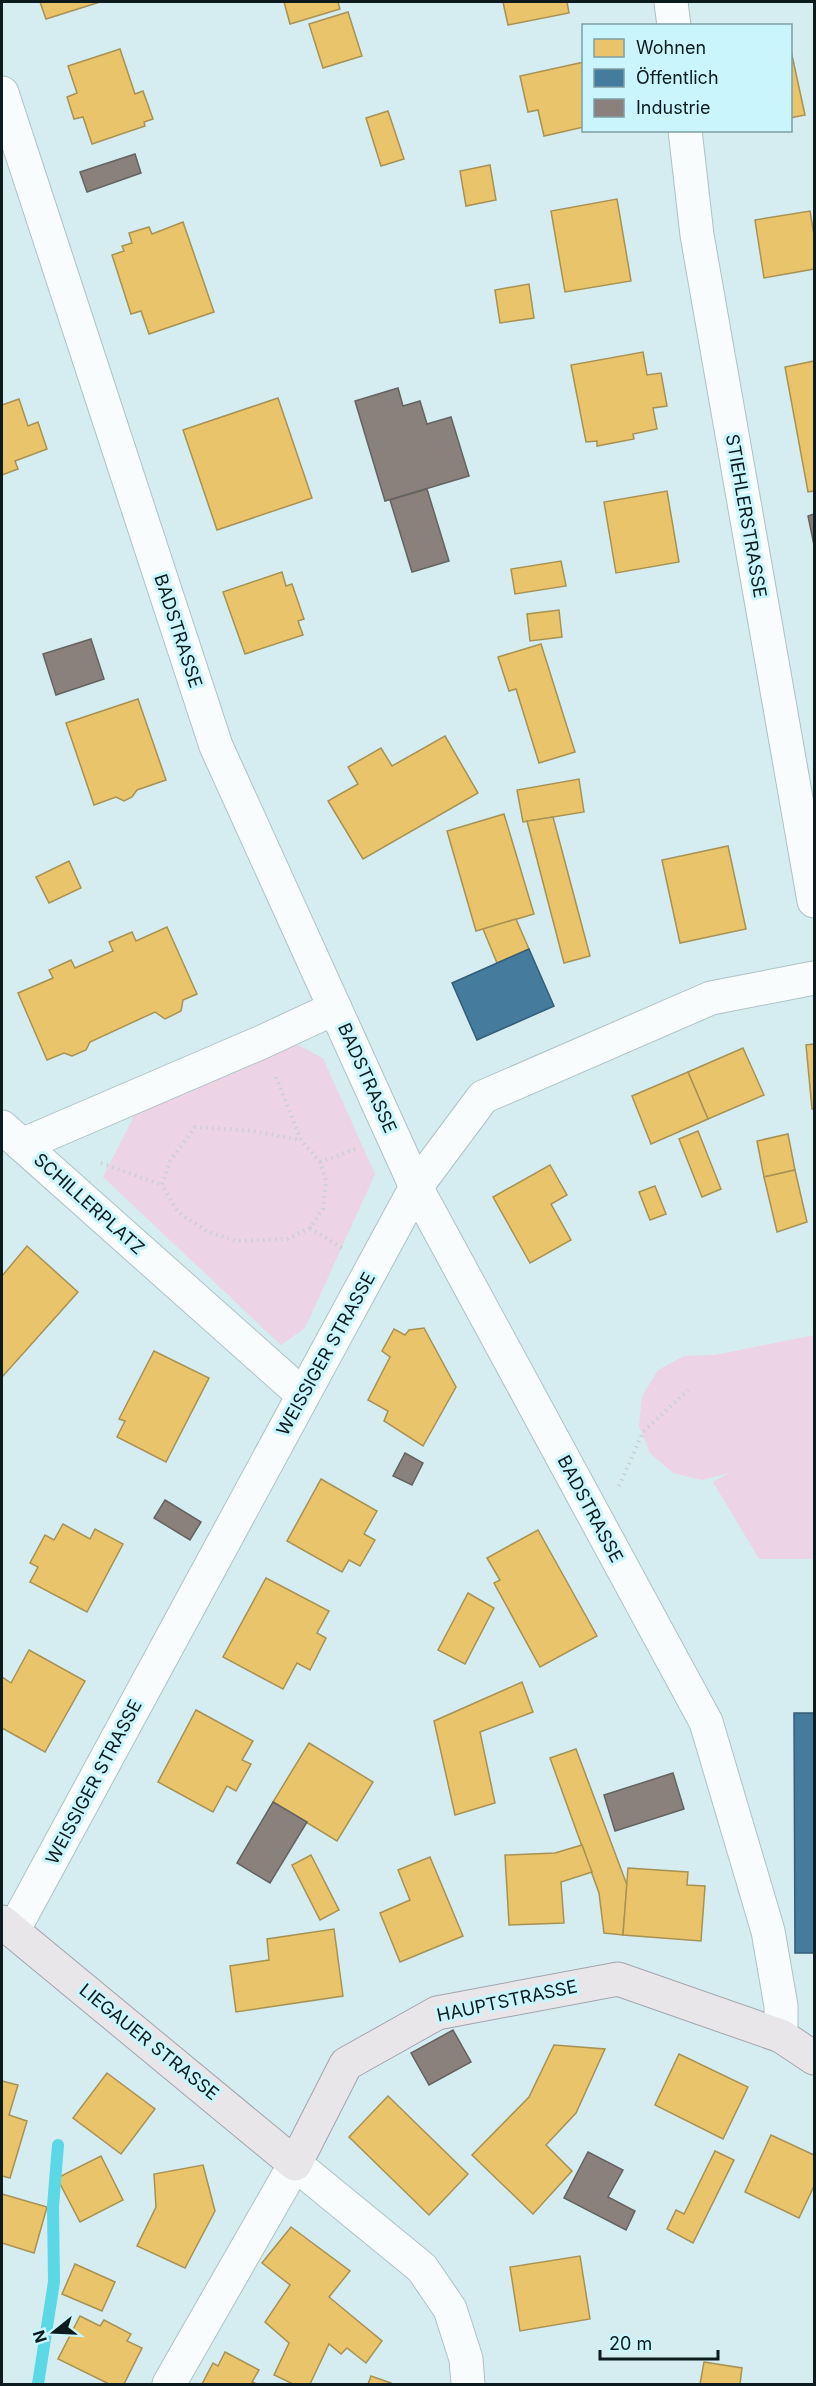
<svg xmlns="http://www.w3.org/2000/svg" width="816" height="2386" font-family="Inter,sans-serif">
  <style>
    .green { fill: #ecd3e5 }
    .homes { fill: #e9c46a; stroke: #a79253; stroke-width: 1.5 }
    .public { fill: #457b9d; stroke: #345e77; stroke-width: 1.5 }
    .industry { fill: #8a817c; stroke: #646360; stroke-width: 1.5 }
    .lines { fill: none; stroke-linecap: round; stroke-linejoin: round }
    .stream { stroke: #5bd8e6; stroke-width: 12 }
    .minor-casing { stroke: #aec2c4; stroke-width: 35 }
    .major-casing { stroke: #a2a4ab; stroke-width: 35 }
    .path { stroke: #cad1d2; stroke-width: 4; stroke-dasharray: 1.5 4.5; stroke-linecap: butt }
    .minor { stroke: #f9fcfd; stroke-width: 33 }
    .major { stroke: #e8e6e9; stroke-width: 33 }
    .labels { text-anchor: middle; stroke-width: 6; stroke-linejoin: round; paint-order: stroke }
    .street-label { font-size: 18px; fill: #0c1c1e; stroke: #caf5fc }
  </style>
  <rect width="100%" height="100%" fill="#d5edf1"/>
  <g class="green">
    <polygon points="294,1043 323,1058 375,1174 305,1328 281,1345 103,1177 135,1114"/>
    <polygon points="814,1335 814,1559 759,1559 713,1482 729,1473 702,1480 673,1473 650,1453 639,1426 642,1396 658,1370 684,1356 715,1355"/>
  </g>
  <g class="homes">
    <polygon points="40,2 100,2 46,19"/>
    <polygon points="284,2 338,2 340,9 290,24"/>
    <polygon points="503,2 567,2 569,13 508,25"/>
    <polygon points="348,12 362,56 323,68 309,24"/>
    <polygon points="790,46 805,115 790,118"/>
    <polygon points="120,49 135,94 143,91 153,119 144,122 145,126 92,144 83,117 74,119 67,97 77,93 68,66"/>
    <polygon points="584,62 584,127 544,136 538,110 528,112 520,76"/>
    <polygon points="388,111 404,159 381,166 366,118"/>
    <polygon points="490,165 496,200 466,206 460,171"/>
    <polygon points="617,199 631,281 565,292 551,211"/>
    <polygon points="810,211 814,235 814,269 764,278 755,220"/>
    <polygon points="183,222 214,312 149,334 141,311 131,314 112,255 124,251 122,246 132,243 129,233 149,227 152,234"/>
    <polygon points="529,284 534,318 500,323 495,290"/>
    <polygon points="643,352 647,375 661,373 667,406 653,408 657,429 633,434 634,439 597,446 597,441 586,442 571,365"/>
    <polygon points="814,361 814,491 808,492 785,367"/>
    <polygon points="278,398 312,498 217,530 183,430"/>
    <polygon points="19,399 28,426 38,422 47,449 15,461 18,469 2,475 2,405"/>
    <polygon points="667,491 679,562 616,573 604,502"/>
    <polygon points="561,561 566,586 515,594 511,569"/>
    <polygon points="282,572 286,586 292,584 304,619 298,621 303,635 245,654 223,592"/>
    <polygon points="559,610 562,637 530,641 527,614"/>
    <polygon points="541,644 575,752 539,763 516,689 509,691 498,657"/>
    <polygon points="138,699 166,780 137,790 132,797 124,801 116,797 94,805 66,723"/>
    <polygon points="445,736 478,793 363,859 328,801 358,784 348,767 381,748 392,766"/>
    <polygon points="579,779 584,812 523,822 517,790"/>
    <polygon points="504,814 534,914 476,931 447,831"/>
    <polygon points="553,817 590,956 564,963 527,821"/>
    <polygon points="728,846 746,929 680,943 662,860"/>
    <polygon points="69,861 81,888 49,903 36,877"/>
    <polygon points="516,919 529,949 497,963 483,929"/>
    <polygon points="167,927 197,994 183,1000 181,1011 165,1019 155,1012 90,1042 86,1050 72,1056 64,1053 47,1060 18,993 53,978 49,970 71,960 75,968 113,951 109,942 132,932 136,941"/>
    <polygon points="814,1044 814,1109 812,1109 806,1045"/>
    <polygon points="743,1048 764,1095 708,1119 688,1072"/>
    <polygon points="688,1072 708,1119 651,1144 632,1096"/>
    <polygon points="698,1131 721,1189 702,1197 679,1139"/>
    <polygon points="788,1134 795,1170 764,1177 757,1141"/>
    <polygon points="550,1165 567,1195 551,1204 571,1240 530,1263 493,1197"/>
    <polygon points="795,1170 807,1222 777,1232 764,1177"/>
    <polygon points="655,1186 666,1214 650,1220 639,1192"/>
    <polygon points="27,1246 78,1292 3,1376 2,1374 2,1276"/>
    <polygon points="424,1328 456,1387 423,1446 384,1421 388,1411 368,1400 390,1357 382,1351 394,1329 405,1335 409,1330"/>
    <polygon points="154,1351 209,1378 166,1462 117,1437 125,1421 119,1419"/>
    <polygon points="321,1479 377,1511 364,1534 375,1540 360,1566 349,1560 342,1572 287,1541"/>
    <polygon points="63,1524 90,1539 95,1529 123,1544 87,1612 30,1582 38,1567 30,1563 45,1535 54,1540"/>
    <polygon points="538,1530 597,1636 540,1667 494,1583 500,1580 487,1558"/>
    <polygon points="266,1578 329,1611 317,1633 326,1638 310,1670 297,1663 283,1689 223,1657"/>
    <polygon points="468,1593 494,1608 465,1664 438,1650"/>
    <polygon points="29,1650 85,1681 45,1752 2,1728 2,1677 11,1683"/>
    <polygon points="522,1682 533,1712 480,1732 495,1803 455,1815 434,1721"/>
    <polygon points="196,1710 253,1741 242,1760 251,1764 236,1791 227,1786 213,1812 158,1782"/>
    <polygon points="309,1743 373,1782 337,1841 273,1802"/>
    <polygon points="576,1749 627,1885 623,1935 604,1933 599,1893 550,1758"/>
    <polygon points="582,1845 592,1872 561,1882 564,1923 509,1925 505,1855 555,1853"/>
    <polygon points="311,1855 339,1910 320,1920 292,1865"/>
    <polygon points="430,1857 463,1936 400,1962 380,1913 410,1900 398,1870"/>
    <polygon points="628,1868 688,1872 687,1885 705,1886 701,1941 623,1935"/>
    <polygon points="334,1929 343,1996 236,2012 230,1966 269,1960 267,1939"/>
    <polygon points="554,2045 605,2049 576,2113 546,2145 572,2171 533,2214 472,2155 529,2097"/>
    <polygon points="679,2054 748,2087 723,2139 655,2105"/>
    <polygon points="107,2073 155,2109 121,2154 73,2118"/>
    <polygon points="2,2081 18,2085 9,2115 27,2121 10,2178 2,2176"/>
    <polygon points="388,2096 468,2174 429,2215 349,2137"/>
    <polygon points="771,2135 814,2155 814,2186 799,2218 745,2192"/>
    <polygon points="715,2151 734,2160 693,2243 667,2229 676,2210 684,2214"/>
    <polygon points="101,2156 123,2200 80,2222 57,2178"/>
    <polygon points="203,2165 215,2211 185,2268 137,2246 156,2207 154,2174"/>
    <polygon points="2,2194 47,2207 34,2253 2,2243"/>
    <polygon points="291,2227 350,2271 329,2297 382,2341 366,2363 347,2348 341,2354 329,2344 310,2384 293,2384 274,2375 289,2343 265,2322 290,2285 262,2263"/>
    <polygon points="580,2256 590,2319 520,2331 510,2267"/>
    <polygon points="75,2264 115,2282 102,2311 62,2294"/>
    <polygon points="80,2316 100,2326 104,2320 131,2334 127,2341 142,2348 124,2384 109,2384 58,2359"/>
    <polygon points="225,2352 259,2370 252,2382 257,2384 202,2384 213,2363 218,2366"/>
    <polygon points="704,2362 742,2368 740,2384 700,2384"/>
    <polygon points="371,2376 391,2383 391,2384 368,2384"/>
  </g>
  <g class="public">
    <polygon points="529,949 554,1006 477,1040 452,983"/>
    <polygon points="794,1713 814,1713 814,1953 795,1953"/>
  </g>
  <g class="industry">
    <polygon points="135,154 141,173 87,192 80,172"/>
    <polygon points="398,388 403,406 420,401 427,424 451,417 469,476 385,501 355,401"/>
    <polygon points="427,489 449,561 412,572 390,500"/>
    <polygon points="814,514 814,545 808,516"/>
    <polygon points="91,639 104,679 56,695 43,654"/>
    <polygon points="405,1453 423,1463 412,1485 393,1476"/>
    <polygon points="165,1500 201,1522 190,1540 154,1518"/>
    <polygon points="673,1773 684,1809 615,1831 604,1795"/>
    <polygon points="273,1802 307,1822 270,1883 237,1863"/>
    <polygon points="453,2030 471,2062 429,2085 411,2053"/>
    <polygon points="588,2152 623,2170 608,2197 635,2211 626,2230 564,2198"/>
  </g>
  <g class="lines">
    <polyline class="stream" points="38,2384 54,2282 53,2206 58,2145"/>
    <g class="minor-casing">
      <g id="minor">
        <polyline points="671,2 674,26"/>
        <polyline points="2,93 216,746 416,1187 706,1722 768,1931 781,2006 781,2036"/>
        <polyline points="685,130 697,235 814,901"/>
        <polyline points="2,1127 303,1395"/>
        <polyline points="22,1145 262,1042 335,1008"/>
        <polyline points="13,1931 416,1187 483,1097 711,998 814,978"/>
        <polyline points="169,2384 295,2164 422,2268 450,2309 466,2359 468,2384"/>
      </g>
    </g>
    <g class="major-casing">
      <polyline id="major" points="2,1922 295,2164 346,2064 437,2013 618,1979 781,2036 814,2058"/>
    </g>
    <g class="path">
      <polyline points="276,1077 301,1140 320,1162 326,1180 323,1209 310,1228 287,1239 236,1241 208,1232 178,1212 162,1185 170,1161 195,1127 252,1131 301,1140"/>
      <polyline points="320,1162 358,1148"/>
      <polyline points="101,1163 162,1185"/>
      <polyline points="310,1228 342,1248"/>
      <polyline points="619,1486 643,1432 688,1390"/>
    </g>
    <use href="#minor" class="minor"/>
    <use href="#major" class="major"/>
  </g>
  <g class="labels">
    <g class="street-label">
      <text transform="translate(746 516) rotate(80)" y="6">STIEHLERSTRASSE</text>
      <text transform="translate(178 631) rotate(72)" y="6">BADSTRASSE</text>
      <text transform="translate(367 1078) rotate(66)" y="6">BADSTRASSE</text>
      <text transform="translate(89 1204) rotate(42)" y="6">SCHILLERPLATZ</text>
      <text transform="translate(326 1354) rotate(-61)" y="6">WEISSIGER STRASSE</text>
      <text transform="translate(590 1509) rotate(62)" y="6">BADSTRASSE</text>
      <text transform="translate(94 1782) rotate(-62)" y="6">WEISSIGER STRASSE</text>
      <text transform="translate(507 2001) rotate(-12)" y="6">HAUPTSTRASSE</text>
      <text transform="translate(149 2042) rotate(39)" y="6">LIEGAUER STRASSE</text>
    </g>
  </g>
  <rect width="816" height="2386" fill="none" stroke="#0c1c1e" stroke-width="6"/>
  <rect x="582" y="24" width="210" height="108" fill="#caf5fc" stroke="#7e9ea3" stroke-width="1.5"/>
  <rect x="594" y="39" width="30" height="18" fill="#e9c46a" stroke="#7e9ea3" stroke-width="1.5"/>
  <text x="636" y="54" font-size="18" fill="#0c1c1e">Wohnen</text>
  <rect x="594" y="69" width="30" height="18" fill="#457b9d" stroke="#7e9ea3" stroke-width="1.5"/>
  <text x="636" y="84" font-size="18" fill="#0c1c1e">Öffentlich</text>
  <rect x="594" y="99" width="30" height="18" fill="#8a817c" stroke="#7e9ea3" stroke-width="1.5"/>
  <text x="636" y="114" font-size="18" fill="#0c1c1e">Industrie</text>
  <g transform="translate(54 2332) rotate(252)" stroke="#caf5fc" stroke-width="4.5" paint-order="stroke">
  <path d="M0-4.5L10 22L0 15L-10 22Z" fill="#0c1c1e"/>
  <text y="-9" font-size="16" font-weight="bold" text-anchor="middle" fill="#0c1c1e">N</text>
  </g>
  <path d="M600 2350v9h118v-9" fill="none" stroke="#0c1c1e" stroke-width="3"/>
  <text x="609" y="2350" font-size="18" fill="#0c1c1e" stroke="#caf5fc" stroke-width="4.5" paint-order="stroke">20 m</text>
</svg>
